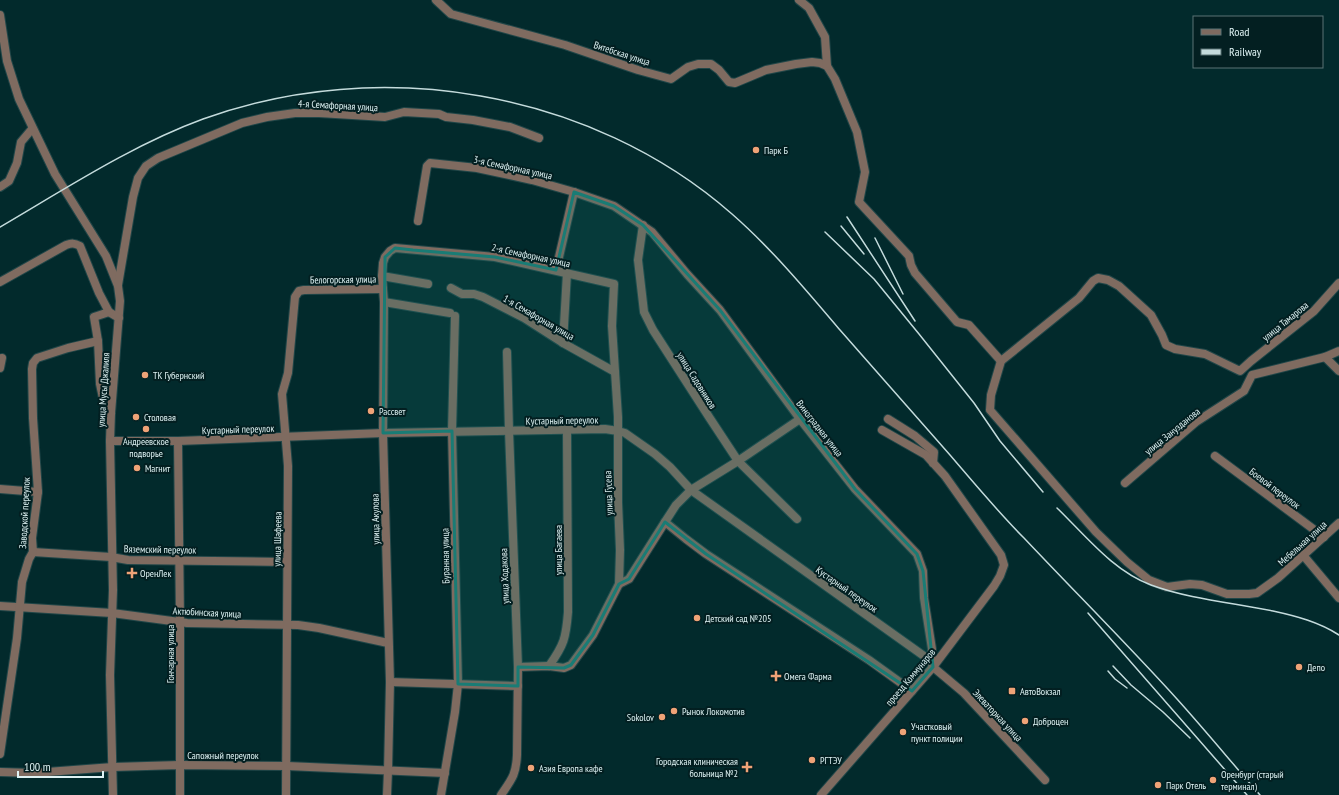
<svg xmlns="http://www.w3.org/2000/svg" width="1339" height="795" font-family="'PT Sans Narrow',sans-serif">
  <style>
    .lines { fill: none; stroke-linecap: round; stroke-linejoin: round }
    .minor-casing { stroke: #214648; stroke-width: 10 }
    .minor { stroke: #7f6b60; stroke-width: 8 }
    .rail { stroke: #c4dbdc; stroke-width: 1.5 }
    .marked { fill: #197c75; fill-opacity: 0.2; stroke: #197c75; stroke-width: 3; stroke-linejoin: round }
    .poi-dot { fill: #efa377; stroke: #031f21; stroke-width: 1.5 }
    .labels { text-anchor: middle; stroke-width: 4; stroke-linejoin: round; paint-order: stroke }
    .street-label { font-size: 10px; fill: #def2f3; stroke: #031f21 }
    .poi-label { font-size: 10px; fill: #def2f3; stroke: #031f21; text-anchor: start }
  </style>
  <rect width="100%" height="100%" fill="#022a2c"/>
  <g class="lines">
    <g class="minor-casing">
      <g id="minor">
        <polyline points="436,0 451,14 565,45 638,70 671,79 688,67 698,64 711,64 719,70 729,82 735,83 766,70 796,64 812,62 820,63 827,66 835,79 857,132 865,172 859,202 909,256 911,265 915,273 957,322 969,325 1001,361"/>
        <polyline points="799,0 809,8 825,37 827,66"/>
        <polyline points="0,15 7,61 19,99 55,174 106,256 118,286 120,301 111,413 110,441 113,590 110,675 113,795"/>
        <polyline points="0,187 9,181 17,163 21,142 32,129"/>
        <polyline points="418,221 427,166 430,163 477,168 532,180 574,192 614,206 652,232 687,274 720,310 800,419 855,489 917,554 923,571 924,598 932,649 931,661"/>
        <polyline points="643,225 638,260 644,312 653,330 709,417 738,461 797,519"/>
        <polyline points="556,270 574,192"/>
        <polyline points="382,276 428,284"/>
        <path d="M0,282L66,245C72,243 74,243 80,246L99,293L109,312L119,318"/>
        <polyline points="1339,283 1314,311 1251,361 1240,371 1205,354 1175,349 1166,345 1162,335 1151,315 1119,286 1108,280 1098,278 1093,281 1079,298 1001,361 991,395 990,410 1096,532 1127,562 1149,580 1167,587 1190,584 1202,585 1227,594 1249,594 1257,593 1278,578 1339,523"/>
        <polyline points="118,285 133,197 138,178 146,166 158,158 242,123 267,117 295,113 319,113 385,117 404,112 439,114 446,117 473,120 510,127 539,138"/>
        <polyline points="451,288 462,294 474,294 483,297 524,318 563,343 615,372"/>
        <polyline points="384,302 450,313"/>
        <polyline points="109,312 94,317 98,341 100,384 104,403 111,413"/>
        <polyline points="563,343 567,273"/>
        <polyline points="1325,357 1339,371"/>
        <polyline points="0,368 2,358"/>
        <polyline points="888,419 915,436 934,452 933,463"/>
        <polyline points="110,441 178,441 383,433 605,429 618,431 625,433 655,454 670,467 691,490 931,661 933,667"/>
        <polyline points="178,441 180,622 180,795"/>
        <polyline points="1215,456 1324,537"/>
        <polyline points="1125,483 1196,422 1244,391 1252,375 1325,357 1339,351"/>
        <polyline points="0,489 38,492"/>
        <polyline points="665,522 686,539 706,554 869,660 912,691"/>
        <polyline points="33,552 111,557 128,560 287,562"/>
        <polyline points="1303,555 1339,598"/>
        <polyline points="619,584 629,579 665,522 676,505 691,490 738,461 800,419"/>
        <polyline points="0,606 112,613 187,623 298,625 319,628 388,643"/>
        <path d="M549,666C564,645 566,638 568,612L567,429"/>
        <polyline points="933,667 964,693 1045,780"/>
        <polyline points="390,682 518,686"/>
        <polyline points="0,754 17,638 22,582 29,559 33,552 32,538 38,492 33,418 32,369 33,363 37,358 68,348 98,341"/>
        <polyline points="0,772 34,773 113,767 180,765 287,766 445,773"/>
        <polyline points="286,795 288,466 282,394 288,373 295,297 299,291 304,290 383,289"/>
        <polyline points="387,795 388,771 390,682 383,433 384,302 382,276 383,263 385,257 390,251 395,248 495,257 614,284 612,326 618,417 618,502 620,550 619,584 593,635 571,665 564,668 549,666 518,667"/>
        <polyline points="441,795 455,712 458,684 452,431 455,316"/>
        <path d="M501,795C512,779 516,775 517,755L518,667L509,431L507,352"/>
        <polyline points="821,795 933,667 994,586 1000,576 1004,565 1001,555 945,476 926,455 882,430"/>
      </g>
    </g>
    <use href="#minor" class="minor"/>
    <g class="rail">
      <polyline points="847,217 915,321"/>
      <polyline points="841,226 864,254"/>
      <path d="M0,227C65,189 132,145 203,119C379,55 591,90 732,214C772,249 806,290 840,330C877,372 913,413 950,455C974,483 998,512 1024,538C1075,592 1127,644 1177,699C1205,730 1232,763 1260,795"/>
      <polyline points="825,232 874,279 919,334 974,403 1000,441 1043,492"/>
      <polyline points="875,238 903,294"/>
      <path d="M1057,508C1086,536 1113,571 1151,585C1189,599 1234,603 1273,611C1296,616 1319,622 1339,635"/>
      <polyline points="1088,613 1247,795"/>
      <polyline points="1113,666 1131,685 1163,712 1190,738"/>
      <polyline points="1108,671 1115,679 1127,688"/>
    </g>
  </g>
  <path class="marked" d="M574,192L614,206L643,225L720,310L855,489L917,554L923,571L933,667L912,691L706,554L665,522L629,579L619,584L593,635L571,665L564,668L518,667V686L458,684L452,431L383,433L385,257L395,248L413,250L495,257L556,270Z"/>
  <g class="poi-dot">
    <circle cx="756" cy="150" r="4"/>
    <circle cx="145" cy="375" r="4"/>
    <circle cx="371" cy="411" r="4"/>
    <circle cx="136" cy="417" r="4"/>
    <circle cx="146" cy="429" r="4"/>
    <circle cx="137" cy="468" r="4"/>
    <path d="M130 567h4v4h4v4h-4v4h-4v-4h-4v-4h4z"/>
    <circle cx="697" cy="618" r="4"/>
    <circle cx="1299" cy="667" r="4"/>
    <path d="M774 670h4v4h4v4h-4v4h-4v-4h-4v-4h4z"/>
    <rect x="1008" y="687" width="8" height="8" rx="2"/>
    <circle cx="674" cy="711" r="4"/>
    <circle cx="662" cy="717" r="4"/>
    <circle cx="1025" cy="721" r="4"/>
    <circle cx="903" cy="732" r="4"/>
    <circle cx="812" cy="760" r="4"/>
    <path d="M745 761h4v4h4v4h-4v4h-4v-4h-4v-4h4z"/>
    <circle cx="531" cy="768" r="4"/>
    <circle cx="1213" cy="780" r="4"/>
    <circle cx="1158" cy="785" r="4"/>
  </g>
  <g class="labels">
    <g class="street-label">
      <text transform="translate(622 53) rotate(18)" y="4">Витебская улица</text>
      <text transform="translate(338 105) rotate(3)" y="4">4-я Семафорная улица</text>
      <text transform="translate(513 167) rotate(12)" y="4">3-я Семафорная улица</text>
      <text transform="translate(531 255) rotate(12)" y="4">2-я Семафорная улица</text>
      <text transform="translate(343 279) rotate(-1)" y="4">Белогорская улица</text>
      <text transform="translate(539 317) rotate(30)" y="4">1-я Семафорная улица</text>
      <text transform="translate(1285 321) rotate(-39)" y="4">улица Тамарова</text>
      <text transform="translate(697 380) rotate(58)" y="4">улица Садовников</text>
      <text transform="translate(103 390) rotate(-86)" y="4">улица Мусы Джалиля</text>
      <text transform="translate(562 420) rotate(-1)" y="4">Кустарный переулок</text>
      <text transform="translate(820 428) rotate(52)" y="4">Виноградная улица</text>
      <text transform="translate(238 429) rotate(-2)" y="4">Кустарный переулок</text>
      <text transform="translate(1172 431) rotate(-39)" y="4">улица Занузданова</text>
      <text transform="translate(1275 488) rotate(37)" y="4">Боевой переулок</text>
      <text transform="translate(608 493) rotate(-92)" y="4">улица Гусева</text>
      <text transform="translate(24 513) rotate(-87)" y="4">Заводской переулок</text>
      <text transform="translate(375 519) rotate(-91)" y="4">улица Акулова</text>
      <text transform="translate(277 539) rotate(-89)" y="4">улица Шафеева</text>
      <text transform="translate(1302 543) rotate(-42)" y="4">Мебельная улица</text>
      <text transform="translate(160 549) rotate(1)" y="4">Вяземский переулок</text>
      <text transform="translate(558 550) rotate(-90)" y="4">улица Багаева</text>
      <text transform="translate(445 556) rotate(-91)" y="4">Буранная улица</text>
      <text transform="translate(504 576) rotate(-92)" y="4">улица Ходакова</text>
      <text transform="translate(847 589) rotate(35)" y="4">Кустарный переулок</text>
      <text transform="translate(207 612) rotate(3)" y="4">Актюбинская улица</text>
      <text transform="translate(170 654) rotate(-90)" y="4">Гончарная улица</text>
      <text transform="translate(910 677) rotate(-50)" y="4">проезд Коммунаров</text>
      <text transform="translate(998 715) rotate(47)" y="4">Элеваторная улица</text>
      <text x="223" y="759">Сапожный переулок</text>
    </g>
    <g class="poi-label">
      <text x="764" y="154">Парк Б</text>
      <text x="153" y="379">ТК Губернский</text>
      <text x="379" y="415">Рассвет</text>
      <text x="144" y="421">Столовая</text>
      <text x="146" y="445" text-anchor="middle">Андреевское<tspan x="146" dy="12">подворье</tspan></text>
      <text x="145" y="472">Магнит</text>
      <text x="140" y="577">ОренЛек</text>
      <text x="705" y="622">Детский сад №205</text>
      <text x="1307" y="671">Депо</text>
      <text x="784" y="680">Омега Фарма</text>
      <text x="1020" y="695">АвтоВокзал</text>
      <text x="682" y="715">Рынок Локомотив</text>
      <text x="654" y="721" text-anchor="end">Sokolov</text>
      <text x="1033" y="725">Доброцен</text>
      <text x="911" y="730">Участковый<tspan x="911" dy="12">пункт полиции</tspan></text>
      <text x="820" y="764">РГТЭУ</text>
      <text x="738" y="765" text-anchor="end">Городская клиническая<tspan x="738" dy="12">больница №2</tspan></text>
      <text x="539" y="772">Азия Европа кафе</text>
      <text x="1221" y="778">Оренбург (старый<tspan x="1221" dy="12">терминал)</tspan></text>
      <text x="1166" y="789">Парк Отель</text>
    </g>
  </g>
  <rect x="1193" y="16" width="130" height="52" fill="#031f21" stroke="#5b7375"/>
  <rect x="1201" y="29" width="20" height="6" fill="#7f6b60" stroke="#5b7375"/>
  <text x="1229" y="36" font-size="12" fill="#def2f3">Road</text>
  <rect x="1201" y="49" width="20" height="6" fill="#c4dbdc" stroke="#5b7375"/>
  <text x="1229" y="56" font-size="12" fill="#def2f3">Railway</text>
  <path d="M18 771v6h85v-6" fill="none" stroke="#def2f3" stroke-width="2"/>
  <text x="24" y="771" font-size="12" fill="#def2f3" stroke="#031f21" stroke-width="3" paint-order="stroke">100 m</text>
</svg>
